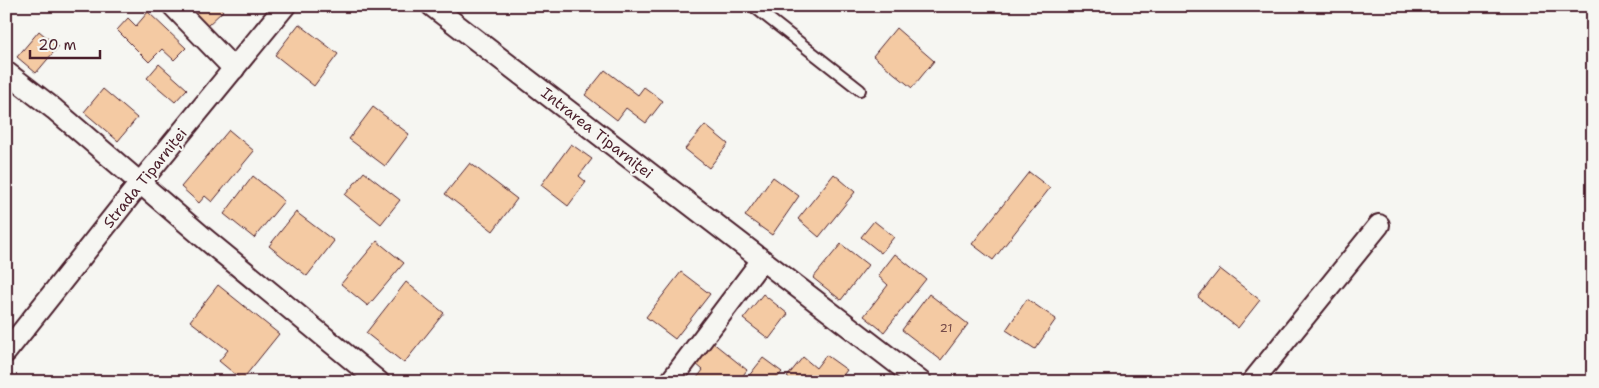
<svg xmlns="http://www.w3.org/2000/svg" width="1599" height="388" font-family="'Shantell Sans',sans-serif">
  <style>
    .building { fill: #f4caa3; stroke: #4a1f2b }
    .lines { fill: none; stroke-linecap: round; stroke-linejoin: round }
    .lane-casing { stroke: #4a1f2b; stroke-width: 14 }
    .street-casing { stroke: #4a1f2b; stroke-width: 24 }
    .lane { stroke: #f6f6f2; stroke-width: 10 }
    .street { stroke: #f6f6f2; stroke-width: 20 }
    .labels { text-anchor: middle; stroke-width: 4; stroke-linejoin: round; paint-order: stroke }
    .number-label { font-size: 12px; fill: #744a49 }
    .street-label { font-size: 15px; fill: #4a1f2b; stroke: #f6f6f2 }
  </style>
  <rect width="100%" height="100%" fill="#f6f6f2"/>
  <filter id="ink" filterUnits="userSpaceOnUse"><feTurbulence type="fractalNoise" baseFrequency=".02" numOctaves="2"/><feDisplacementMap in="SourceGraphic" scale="10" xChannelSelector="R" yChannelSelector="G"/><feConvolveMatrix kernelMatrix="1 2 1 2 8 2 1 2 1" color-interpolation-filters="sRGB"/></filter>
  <g filter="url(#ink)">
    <g class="building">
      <polygon points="189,6 219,6 223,11 207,26"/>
      <polygon points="148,12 186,48 174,60 162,49 149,62 117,30 128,18 136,26"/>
      <polygon points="299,24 338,54 314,86 275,55"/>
      <polygon points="896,28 934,61 912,88 873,56"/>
      <polygon points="39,31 58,47 36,73 17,57"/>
      <polygon points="159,64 187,89 175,102 147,78"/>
      <polygon points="605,70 638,95 644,87 663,101 646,123 626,108 617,120 585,95"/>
      <polygon points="103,89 137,118 118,141 84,112"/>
      <polygon points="373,107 409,134 385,166 349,139"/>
      <polygon points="705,125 728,144 709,168 685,149"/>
      <polygon points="229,130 254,151 212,202 205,196 199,203 181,187"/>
      <polygon points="571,144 592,159 579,176 586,182 568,206 541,185"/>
      <polygon points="470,163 517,199 493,231 445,194"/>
      <polygon points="364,172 400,200 381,224 345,195"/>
      <polygon points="1029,172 1050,188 993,260 972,244"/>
      <polygon points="834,174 855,192 819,237 798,219"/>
      <polygon points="253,176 284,201 254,238 224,214"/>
      <polygon points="773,177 799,196 772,235 745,216"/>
      <polygon points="296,212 334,241 307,276 269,246"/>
      <polygon points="874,221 894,237 881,253 861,237"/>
      <polygon points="377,241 404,263 368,306 341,284"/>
      <polygon points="841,244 868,265 841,300 813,278"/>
      <polygon points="895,254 926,279 884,332 864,316 888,285 878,276"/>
      <polygon points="1220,269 1260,300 1238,328 1198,297"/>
      <polygon points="681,272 710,294 675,339 646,317"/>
      <polygon points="406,282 444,313 404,363 366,333"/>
      <polygon points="218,285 279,334 242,380 219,361 228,350 190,321"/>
      <polygon points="763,294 788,314 769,339 743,319"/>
      <polygon points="929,294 968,324 941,360 902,330"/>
      <polygon points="1027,299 1056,319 1035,349 1006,330"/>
      <polygon points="712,342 747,370 738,382 694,382 703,370 695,363"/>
      <polygon points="826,355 847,370 838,382 794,382 787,377 803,357 816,368"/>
      <polygon points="763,358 782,372 774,382 744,382"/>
    </g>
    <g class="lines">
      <g class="lane-casing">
        <polyline id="lane" points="753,6 860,90"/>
      </g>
      <g class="street-casing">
        <g id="street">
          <polyline points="173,6 234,69"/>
          <polyline points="432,6 921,382"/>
          <polyline points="6,72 54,109 203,237 379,382"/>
          <polyline points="6,352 140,183 285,6"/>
          <polyline points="670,382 762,260"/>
          <polyline points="1252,382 1379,225"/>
        </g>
      </g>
      <use href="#lane" class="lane"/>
      <use href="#street" class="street"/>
    </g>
  </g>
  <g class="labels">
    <g class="number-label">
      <text x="946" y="332">21</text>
    </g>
    <g class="street-label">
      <text transform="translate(597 133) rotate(38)" y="5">Intrarea Tiparniței</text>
      <text transform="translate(145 178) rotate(-51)" y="5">Strada Tiparniței</text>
    </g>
  </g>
  <rect width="1599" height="388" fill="none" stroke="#f6f6f2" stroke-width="25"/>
  <rect x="12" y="12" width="1574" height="363" fill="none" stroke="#4a1f2b" stroke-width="2" filter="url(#ink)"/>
  <path d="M30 50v8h70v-8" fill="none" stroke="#4a1f2b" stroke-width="2.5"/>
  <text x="38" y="50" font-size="15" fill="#4a1f2b" stroke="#f6f6f2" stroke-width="4" paint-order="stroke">20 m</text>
</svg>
